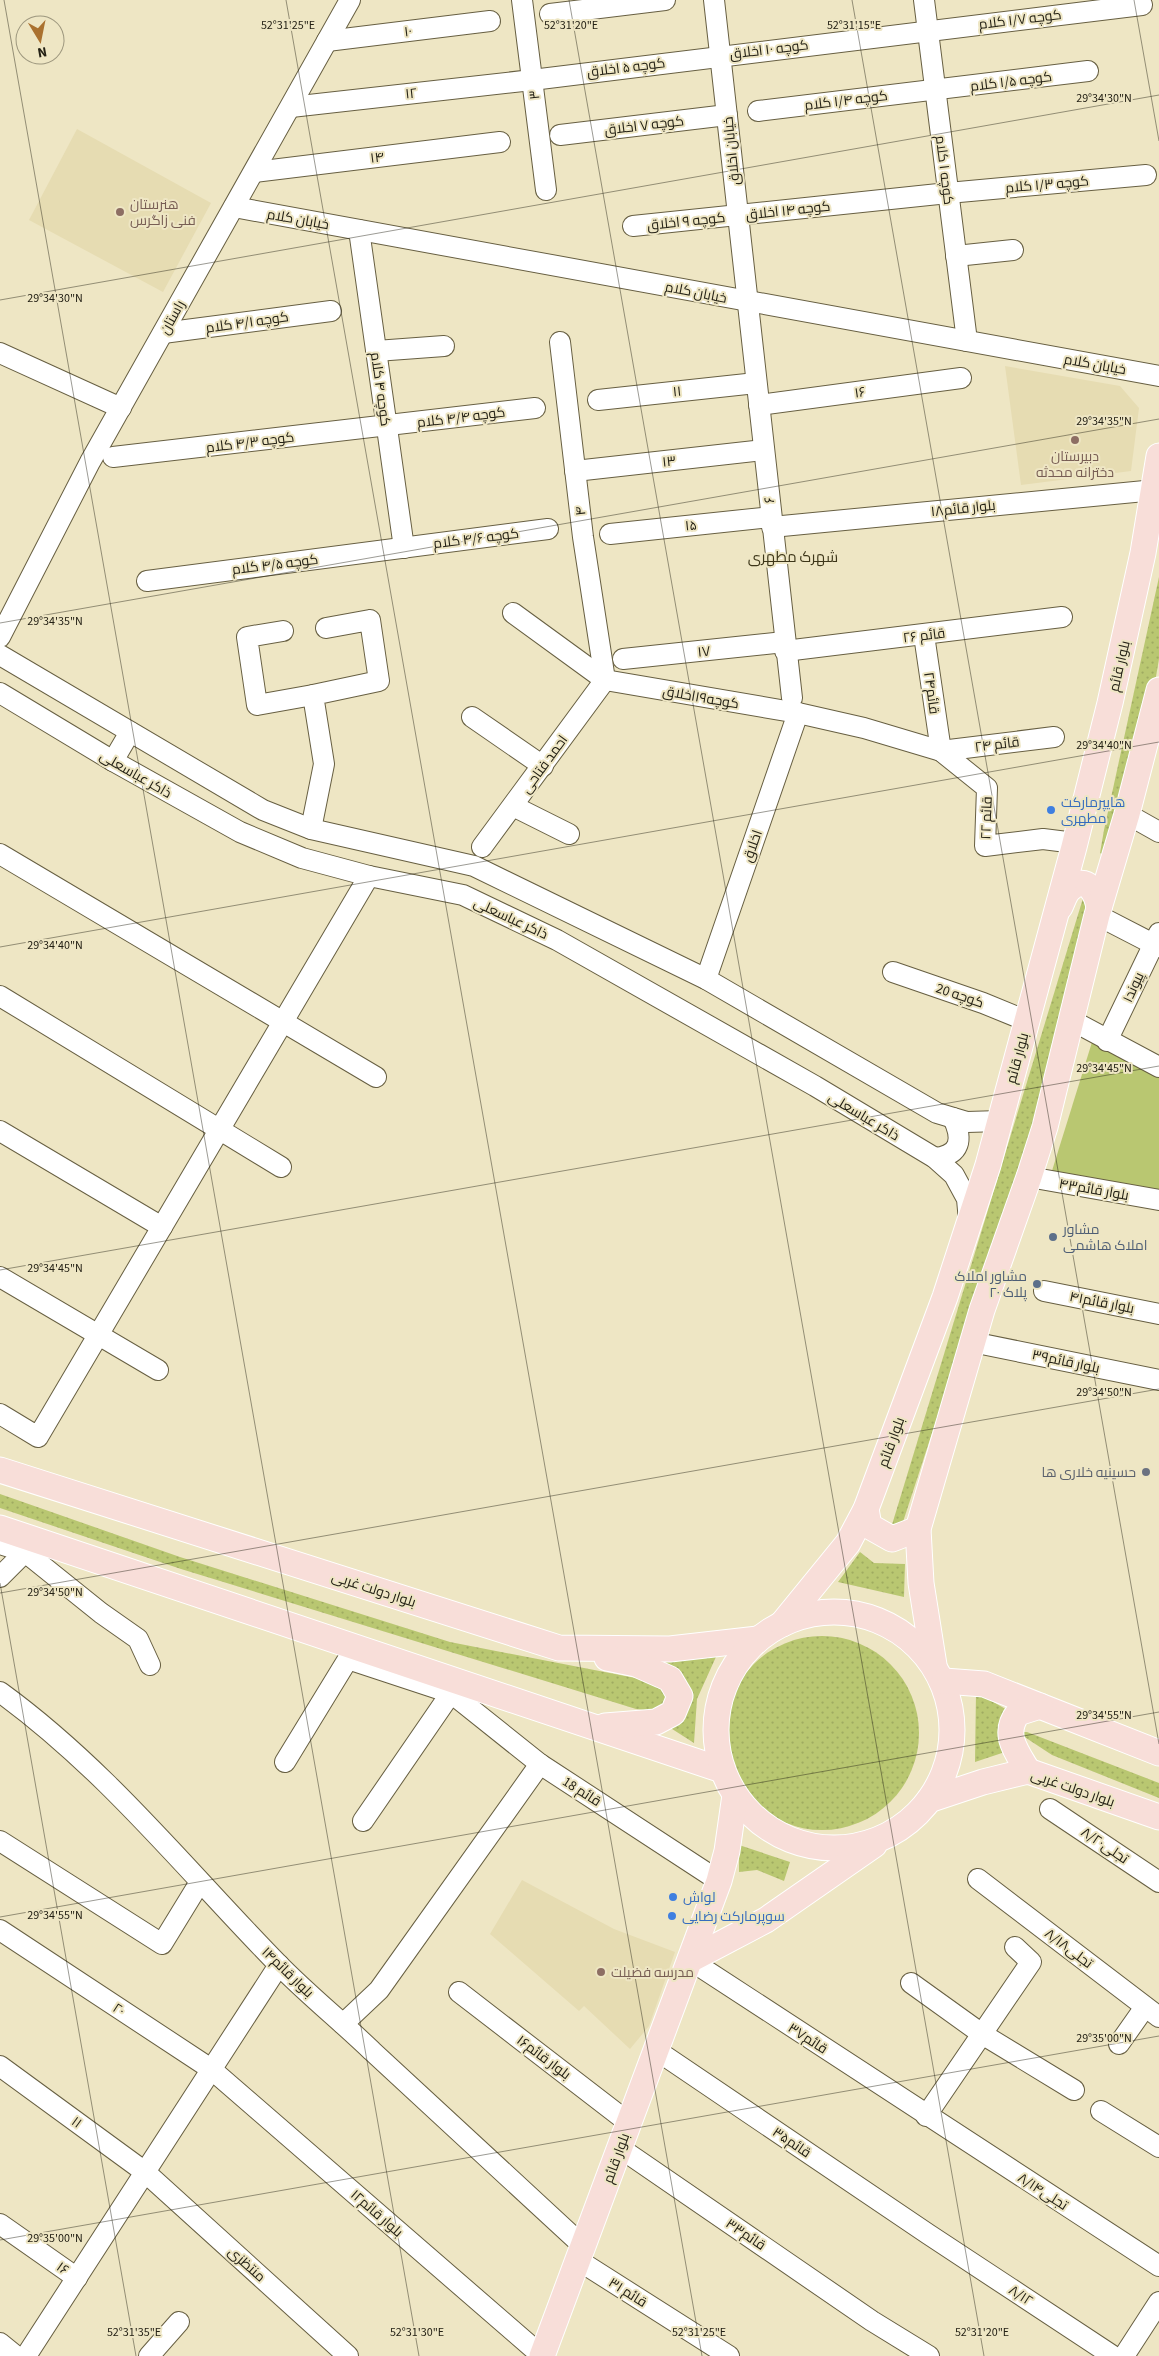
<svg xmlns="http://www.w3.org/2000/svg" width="1159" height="2356" font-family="'Source Sans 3',Cairo,sans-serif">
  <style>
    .built { fill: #e6dcb2 }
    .grass { fill: url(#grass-dots) }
    .park { fill: #b9c771 }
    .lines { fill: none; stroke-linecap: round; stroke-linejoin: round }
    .minor-casing { stroke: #675f42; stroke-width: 22 }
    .major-casing { stroke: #fff; stroke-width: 27 }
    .minor { stroke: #fff; stroke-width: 20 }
    .major { stroke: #f8ded9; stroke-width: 25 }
    .ticks { fill: none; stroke: #242115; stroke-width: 1; stroke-opacity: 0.45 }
    .education-dot { fill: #8d6e63; stroke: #eee6c4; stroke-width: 2 }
    .shop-dot { fill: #3f7fe0; stroke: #eee6c4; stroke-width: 2 }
    .service-dot { fill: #5c6f8a; stroke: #eee6c4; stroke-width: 2 }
    .worship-dot { fill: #6b7280; stroke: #eee6c4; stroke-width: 2 }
    .labels { text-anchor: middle; stroke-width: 4; stroke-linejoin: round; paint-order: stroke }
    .street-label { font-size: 14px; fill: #242115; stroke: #eee6c4 }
    .education-label { font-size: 14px; fill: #785e54; stroke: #eee6c4; text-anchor: start }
    .shop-label { font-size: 14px; fill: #366cbe; stroke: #eee6c4; text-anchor: start }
    .service-label { font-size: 14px; fill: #4e5e75; stroke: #eee6c4; text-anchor: start }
    .worship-label { font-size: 14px; fill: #5b616d; stroke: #eee6c4; text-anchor: end }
    .neighbourhood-label { font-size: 15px; fill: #3d3619; stroke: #eee6c4 }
    .ticks-label { font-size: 12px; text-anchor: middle; fill: #242115; stroke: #eee6c4; stroke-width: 4; stroke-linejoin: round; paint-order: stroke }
  </style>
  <defs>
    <pattern id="grass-dots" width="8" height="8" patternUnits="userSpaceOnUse" patternTransform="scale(1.25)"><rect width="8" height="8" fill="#b9c771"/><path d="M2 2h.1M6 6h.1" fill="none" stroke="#9fab61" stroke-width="1.8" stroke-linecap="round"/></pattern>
  </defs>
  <rect width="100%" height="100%" fill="#eee6c4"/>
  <g class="built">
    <polygon points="77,129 211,203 163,292 29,220"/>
    <polygon points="1005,366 1120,386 1139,408 1131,471 1021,485"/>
    <polygon points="522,1880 614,1929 675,1952 649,2026 630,2049 584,2006 579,2011 490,1934"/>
  </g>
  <g class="grass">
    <polygon points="1159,577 1159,659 1152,700 1103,855 1100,853 1104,830"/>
    <polygon points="1084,895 1089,896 1036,1115 901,1528 891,1528"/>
    <polygon points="0,1494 180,1557 450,1642 651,1681 671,1694 659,1712 636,1709 181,1569 0,1508"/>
    <polygon points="860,1552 874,1563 905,1564 904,1597 838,1582"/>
    <circle cx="822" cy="1733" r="97"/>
    <polygon points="720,1648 697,1699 694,1743 669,1727 691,1700 686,1680 664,1663"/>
    <polygon points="976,1692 1009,1711 1000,1721 1002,1753 975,1762"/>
    <polygon points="1017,1732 1027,1732 1159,1783 1159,1798 1052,1755"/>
    <polygon points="739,1845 790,1862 784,1881 757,1870 739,1872"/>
  </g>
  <polygon class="park" points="1093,1039 1159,1075 1159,1192 1051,1174"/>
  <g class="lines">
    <g class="minor-casing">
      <g id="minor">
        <polyline points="522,0 546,190"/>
        <polyline points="714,0 792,698"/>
        <polyline points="924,0 967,341"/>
        <polyline points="550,14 665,0"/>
        <polyline points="327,41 490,21"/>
        <polyline points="291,107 532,80 1142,5"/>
        <polyline points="758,111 1088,71"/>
        <polyline points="560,135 727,115"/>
        <polyline points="254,172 500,142"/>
        <polyline points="234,207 1159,376"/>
        <polyline points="633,226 948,193 1146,175"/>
        <polyline points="359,230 404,548"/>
        <polyline points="956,256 1013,250"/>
        <polyline points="163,333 331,311"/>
        <polyline points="560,342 583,537 605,680"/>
        <polyline points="376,351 444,346"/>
        <polyline points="0,353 121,408"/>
        <polyline points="598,400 756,383"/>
        <polyline points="759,405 961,378"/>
        <polyline points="113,457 535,408"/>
        <polyline points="575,471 764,450"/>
        <polyline points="772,527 1155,490"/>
        <polyline points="610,534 771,517"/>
        <polyline points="147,581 548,529"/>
        <polyline points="513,613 605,680 798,713 864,728 941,751 987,788 985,846 1043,839 1075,843"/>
        <polyline points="283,631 247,637 257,705 313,695"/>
        <polyline points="924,635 941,751"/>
        <polyline points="0,637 90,462 350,0"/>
        <polyline points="785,651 1062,617"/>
        <polyline points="0,655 263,810 311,829 474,866 706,979 937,1113 967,1122 1000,1121"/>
        <polyline points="623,659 784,642"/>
        <polyline points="0,693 113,761 240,832 302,858 369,876 463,895 557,940 815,1086 935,1158 954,1175 967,1199 969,1221"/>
        <polyline points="472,717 543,766"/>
        <polyline points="941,751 1054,737"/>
        <polyline points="113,761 130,732"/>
        <polyline points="513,806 569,834"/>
        <polyline points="1127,814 1159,832"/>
        <polyline points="311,829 324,764 313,695 379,681 370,620 326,628"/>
        <polyline points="482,847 605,680"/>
        <polyline points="0,854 376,1077"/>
        <polyline points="1097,915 1159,947"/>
        <polyline points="893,972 983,1003 1027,1021"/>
        <polyline points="706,979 798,713"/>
        <polyline points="0,996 281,1167"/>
        <polyline points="1071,1020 1159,1067"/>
        <polyline points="1107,1041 1159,933"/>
        <polyline points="0,1131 162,1227"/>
        <path d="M935,1158C961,1155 963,1139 953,1118"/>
        <polyline points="1029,1177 1159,1200"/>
        <polyline points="0,1277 158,1370"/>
        <polyline points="1044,1291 1159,1314"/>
        <polyline points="972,1342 1159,1380"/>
        <polyline points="0,1414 38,1437 369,876"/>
        <polyline points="0,1544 25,1552"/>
        <polyline points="0,1577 25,1552 101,1613 138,1639 150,1665"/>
        <path d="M0,1692C106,1769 186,1870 277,1963C307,1994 341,2021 372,2051C443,2116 513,2181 583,2246"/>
        <polyline points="285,1762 348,1659 451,1693 540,1764 719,1881"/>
        <polyline points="1050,1809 1159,1882"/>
        <polyline points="363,1821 451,1693"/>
        <polyline points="0,1841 162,1944 200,1882"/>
        <polyline points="978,1879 1159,2017"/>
        <polyline points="0,1930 211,2069 542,2356"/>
        <polyline points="690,1960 1159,2266"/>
        <polyline points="911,1983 982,2034 1074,2090"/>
        <polyline points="459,1992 629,2123"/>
        <polyline points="343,2024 379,1990 540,1764"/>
        <polyline points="1119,2044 1145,2007"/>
        <polyline points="656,2050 928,2234 1113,2356"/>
        <polyline points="0,2066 145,2172 348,2356"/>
        <polyline points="1101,2111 1159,2147"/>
        <polyline points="926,2116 1031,1962 1015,1947"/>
        <polyline points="620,2148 872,2321 929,2356"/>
        <polyline points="0,2224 77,2278"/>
        <polyline points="578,2260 729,2356"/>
        <polyline points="0,2343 16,2356"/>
        <polyline points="26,2356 279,1965"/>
        <polyline points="149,2356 179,2322"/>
        <polyline points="1124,2356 1159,2302"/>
      </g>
    </g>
    <g class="major-casing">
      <g id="major">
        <path d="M1060,907C1063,901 1065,893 1070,889C1087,873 1097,894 1099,908"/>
        <polyline points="0,1470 559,1648 670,1649 758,1639"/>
        <polyline points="866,1509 869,1526 892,1539 918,1529"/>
        <polyline points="0,1528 722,1770"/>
        <circle cx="834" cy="1730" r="118"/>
        <polyline points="782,1624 848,1543 866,1509 945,1297 988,1165 1074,847 1110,703 1143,553 1159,456"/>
        <polyline points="934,1665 921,1583 918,1529 982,1310 1029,1177 1045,1127 1097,915 1127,814 1159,690"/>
        <polyline points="944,1681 984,1684 1159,1753"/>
        <polyline points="605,1726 656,1722 673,1713 680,1696 670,1679 636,1664 607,1658"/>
        <path d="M1028,1771C1016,1751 1002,1734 1018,1713L1040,1706"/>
        <polyline points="929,1800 983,1782 1028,1771 1159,1817"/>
        <polyline points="690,1960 766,1920 874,1845"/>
        <polyline points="542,2356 719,1881 727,1851 735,1795"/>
      </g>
    </g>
    <use href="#minor" class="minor"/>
    <use href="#major" class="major"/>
  </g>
  <path class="ticks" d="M4,0L419,2356M286,0L702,2356M569,0L984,2356M852,0L1159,1744M1134,0L1159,141M0,300L1159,95M0,623L1159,419M0,947L1159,742M0,1270L1159,1066M0,1583L136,2356M0,1593L1159,1389M0,1917L1159,1712M0,2240L1159,2036"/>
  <g class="education-dot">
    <circle cx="120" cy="212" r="5"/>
    <circle cx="1075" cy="440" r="5"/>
    <circle cx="601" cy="1972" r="5"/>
  </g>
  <g class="shop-dot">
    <circle cx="1051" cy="810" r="5"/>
    <circle cx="673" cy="1897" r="5"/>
    <circle cx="672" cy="1916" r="5"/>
  </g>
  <g class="service-dot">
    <circle cx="1053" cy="1237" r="5"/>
    <circle cx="1037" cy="1284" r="5"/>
  </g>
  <circle class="worship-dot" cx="1146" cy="1472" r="5"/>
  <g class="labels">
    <g class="street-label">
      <text transform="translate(1020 19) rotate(-7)" y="5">کوچه ۱/۷ کلام</text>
      <text transform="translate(408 31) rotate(-7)" y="5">۱۰</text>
      <text transform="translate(769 49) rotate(-7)" y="5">کوچه ۱۰ اخلاق</text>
      <text transform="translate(626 67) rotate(-7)" y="5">کوچه ۵ اخلاق</text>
      <text transform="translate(1011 81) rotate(-7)" y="5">کوچه ۱/۵ کلام</text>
      <text transform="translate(411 93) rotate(-6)" y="5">۱۲</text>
      <text transform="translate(534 95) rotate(-97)" y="5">۳</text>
      <text transform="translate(846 100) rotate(-7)" y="5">کوچه ۱/۴ کلام</text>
      <text transform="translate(644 125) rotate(-7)" y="5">کوچه ۷ اخلاق</text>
      <text transform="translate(731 151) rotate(-96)" y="5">خیابان اخلاق</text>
      <text transform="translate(377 157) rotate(-7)" y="5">۱۴</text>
      <text transform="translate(945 170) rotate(83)" y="5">کوچه ۱ کلام</text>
      <text transform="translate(1047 184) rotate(-5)" y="5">کوچه ۱/۳ کلام</text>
      <text transform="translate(788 210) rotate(-6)" y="5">کوچه ۱۴ اخلاق</text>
      <text transform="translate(298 219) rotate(10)" y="5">خیابان کلام</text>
      <text transform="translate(686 221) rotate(-6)" y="5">کوچه ۹ اخلاق</text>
      <text transform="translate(696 292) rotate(11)" y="5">خیابان کلام</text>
      <text transform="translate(172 317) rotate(-61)" y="5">راستان</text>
      <text transform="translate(247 322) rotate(-8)" y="5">کوچه ۴/۱ کلام</text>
      <text transform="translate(1095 364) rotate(10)" y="5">خیابان کلام</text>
      <text transform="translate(381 389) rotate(82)" y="5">کوچه ۴ کلام</text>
      <text transform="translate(677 391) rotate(-6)" y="5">۱۱</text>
      <text transform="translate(860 392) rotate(-8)" y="5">۱۶</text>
      <text transform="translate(461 417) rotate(-7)" y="5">کوچه ۴/۴ کلام</text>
      <text transform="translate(250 442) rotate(-7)" y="5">کوچه ۴/۳ کلام</text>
      <text transform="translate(669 461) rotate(-6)" y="5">۱۳</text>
      <text transform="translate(769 500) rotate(-96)" y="5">۶</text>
      <text transform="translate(963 508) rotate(-6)" y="5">بلوار قائم۱۸</text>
      <text transform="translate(580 511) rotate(-97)" y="5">۴</text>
      <text transform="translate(691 525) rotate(-6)" y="5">۱۵</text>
      <text transform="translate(476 538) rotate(-7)" y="5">کوچه ۴/۶ کلام</text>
      <text transform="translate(275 564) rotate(-7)" y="5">کوچه ۴/۵ کلام</text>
      <text transform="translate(924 635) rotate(-7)" y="5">قائم ۲۶</text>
      <text transform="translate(704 651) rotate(-6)" y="5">۱۷</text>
      <text transform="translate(1119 666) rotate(-77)" y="5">بلوار قائم</text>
      <text transform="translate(932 693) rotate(82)" y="5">قائم۲۴</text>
      <text transform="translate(701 697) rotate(10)" y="5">کوچه۱۹اخلاق</text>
      <text transform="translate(997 744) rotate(-7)" y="5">۲۴ قائم</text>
      <text transform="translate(544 764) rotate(-54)" y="5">احمد فتاحی</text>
      <text transform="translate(136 774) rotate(30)" y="5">ذاکر عباسعلی</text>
      <text transform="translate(986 818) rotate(-88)" y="5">قائم ۲۲</text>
      <text transform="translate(752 846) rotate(-71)" y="5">اخلاق</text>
      <text transform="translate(511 918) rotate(25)" y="5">ذاکر عباسعلی</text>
      <text transform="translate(1133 987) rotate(-65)" y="5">پیوند۱</text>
      <text transform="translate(960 995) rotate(19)" y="5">کوچه 20</text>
      <text transform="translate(1017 1058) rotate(-75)" y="5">بلوار قائم</text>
      <text transform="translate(864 1116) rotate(31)" y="5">ذاکر عباسعلی</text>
      <text transform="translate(1094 1189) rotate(10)" y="5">بلوار قائم۴۳</text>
      <text transform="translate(1102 1302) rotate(11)" y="5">بلوار قائم۴۱</text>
      <text transform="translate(1066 1361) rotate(12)" y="5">بلوار قائم۳۹</text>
      <text transform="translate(891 1442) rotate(-70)" y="5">بلوار قائم</text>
      <text transform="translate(374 1589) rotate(18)" y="5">بلوار دولت غربی</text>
      <text transform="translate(1073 1788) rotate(19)" y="5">بلوار دولت غربی</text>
      <text transform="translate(582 1791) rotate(33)" y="5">18 قائم</text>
      <text transform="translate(1105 1845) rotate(34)" y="5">تجلی۸/۲۰</text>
      <text transform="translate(1069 1948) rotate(37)" y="5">تجلی۸/۱۸</text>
      <text transform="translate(288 1972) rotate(44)" y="5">بلوار قائم۱۴</text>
      <text transform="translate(119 2009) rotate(33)" y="5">۲۰</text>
      <text transform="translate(808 2038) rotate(33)" y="5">قائم۳۷</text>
      <text transform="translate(544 2057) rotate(37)" y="5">بلوار قائم۱۶</text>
      <text transform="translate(77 2122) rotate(36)" y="5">۱۱</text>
      <text transform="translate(792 2142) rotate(34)" y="5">قائم۳۵</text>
      <text transform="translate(616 2158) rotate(-70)" y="5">بلوار قائم</text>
      <text transform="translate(1043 2191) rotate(33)" y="5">تجلی۸‌/۱۴</text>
      <text transform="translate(377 2213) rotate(41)" y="5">بلوار قائم۱۲</text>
      <text transform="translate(746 2234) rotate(34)" y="5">قائم۳۳</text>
      <text transform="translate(247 2264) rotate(42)" y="5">منتظزی</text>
      <text transform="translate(63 2268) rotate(35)" y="5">۱۶</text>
      <text transform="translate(628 2292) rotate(32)" y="5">قائم ۳۱</text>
      <text transform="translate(1021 2295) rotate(33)" y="5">۸/۱۲</text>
    </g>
    <g class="education-label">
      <text x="130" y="209">هنرستان<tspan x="130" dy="16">فنی زاگرس</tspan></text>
      <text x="1075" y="461" text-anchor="middle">دبیرستان<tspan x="1075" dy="16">دخترانه محدثه</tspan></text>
      <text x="611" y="1977">مدرسه فضیلت</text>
    </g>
    <g class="shop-label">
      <text x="1061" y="807">هایپرمارکت<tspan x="1061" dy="16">مطهری</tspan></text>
      <text x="683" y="1902">لواش</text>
      <text x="682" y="1921">سوپرمارکت رضایی</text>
    </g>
    <g class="service-label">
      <text x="1063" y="1234">مشاور<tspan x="1063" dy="16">املاک هاشمی</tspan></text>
      <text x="1027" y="1281" text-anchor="end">مشاور املاک<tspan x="1027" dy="16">پلاک ۲۰</tspan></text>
    </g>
    <g class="worship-label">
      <text x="1136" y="1477">حسینیه خلاری ها</text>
    </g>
    <g class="neighbourhood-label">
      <text x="793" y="562">شهرک مطهری</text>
    </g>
  </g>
  <g class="ticks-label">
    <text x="288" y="29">52°31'25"E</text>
    <text x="571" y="29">52°31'20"E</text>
    <text x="854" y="29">52°31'15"E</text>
    <text x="1104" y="102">29°34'30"N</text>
    <text x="55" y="302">29°34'30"N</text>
    <text x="1104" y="425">29°34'35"N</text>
    <text x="55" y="625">29°34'35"N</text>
    <text x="1104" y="749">29°34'40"N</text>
    <text x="55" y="949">29°34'40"N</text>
    <text x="1104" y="1072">29°34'45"N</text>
    <text x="55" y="1272">29°34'45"N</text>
    <text x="1104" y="1396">29°34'50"N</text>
    <text x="55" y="1596">29°34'50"N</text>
    <text x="1104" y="1719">29°34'55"N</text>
    <text x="55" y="1919">29°34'55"N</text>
    <text x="1104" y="2042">29°35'00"N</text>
    <text x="55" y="2242">29°35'00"N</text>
    <text x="134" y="2336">52°31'35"E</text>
    <text x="417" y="2336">52°31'30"E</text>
    <text x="699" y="2336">52°31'25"E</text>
    <text x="982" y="2336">52°31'20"E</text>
  </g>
  <g transform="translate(40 40) rotate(170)"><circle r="24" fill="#eee6c4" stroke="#9d977e"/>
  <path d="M0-4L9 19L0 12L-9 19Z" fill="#aa712f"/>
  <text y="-8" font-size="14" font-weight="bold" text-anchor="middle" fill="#242115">N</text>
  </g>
</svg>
